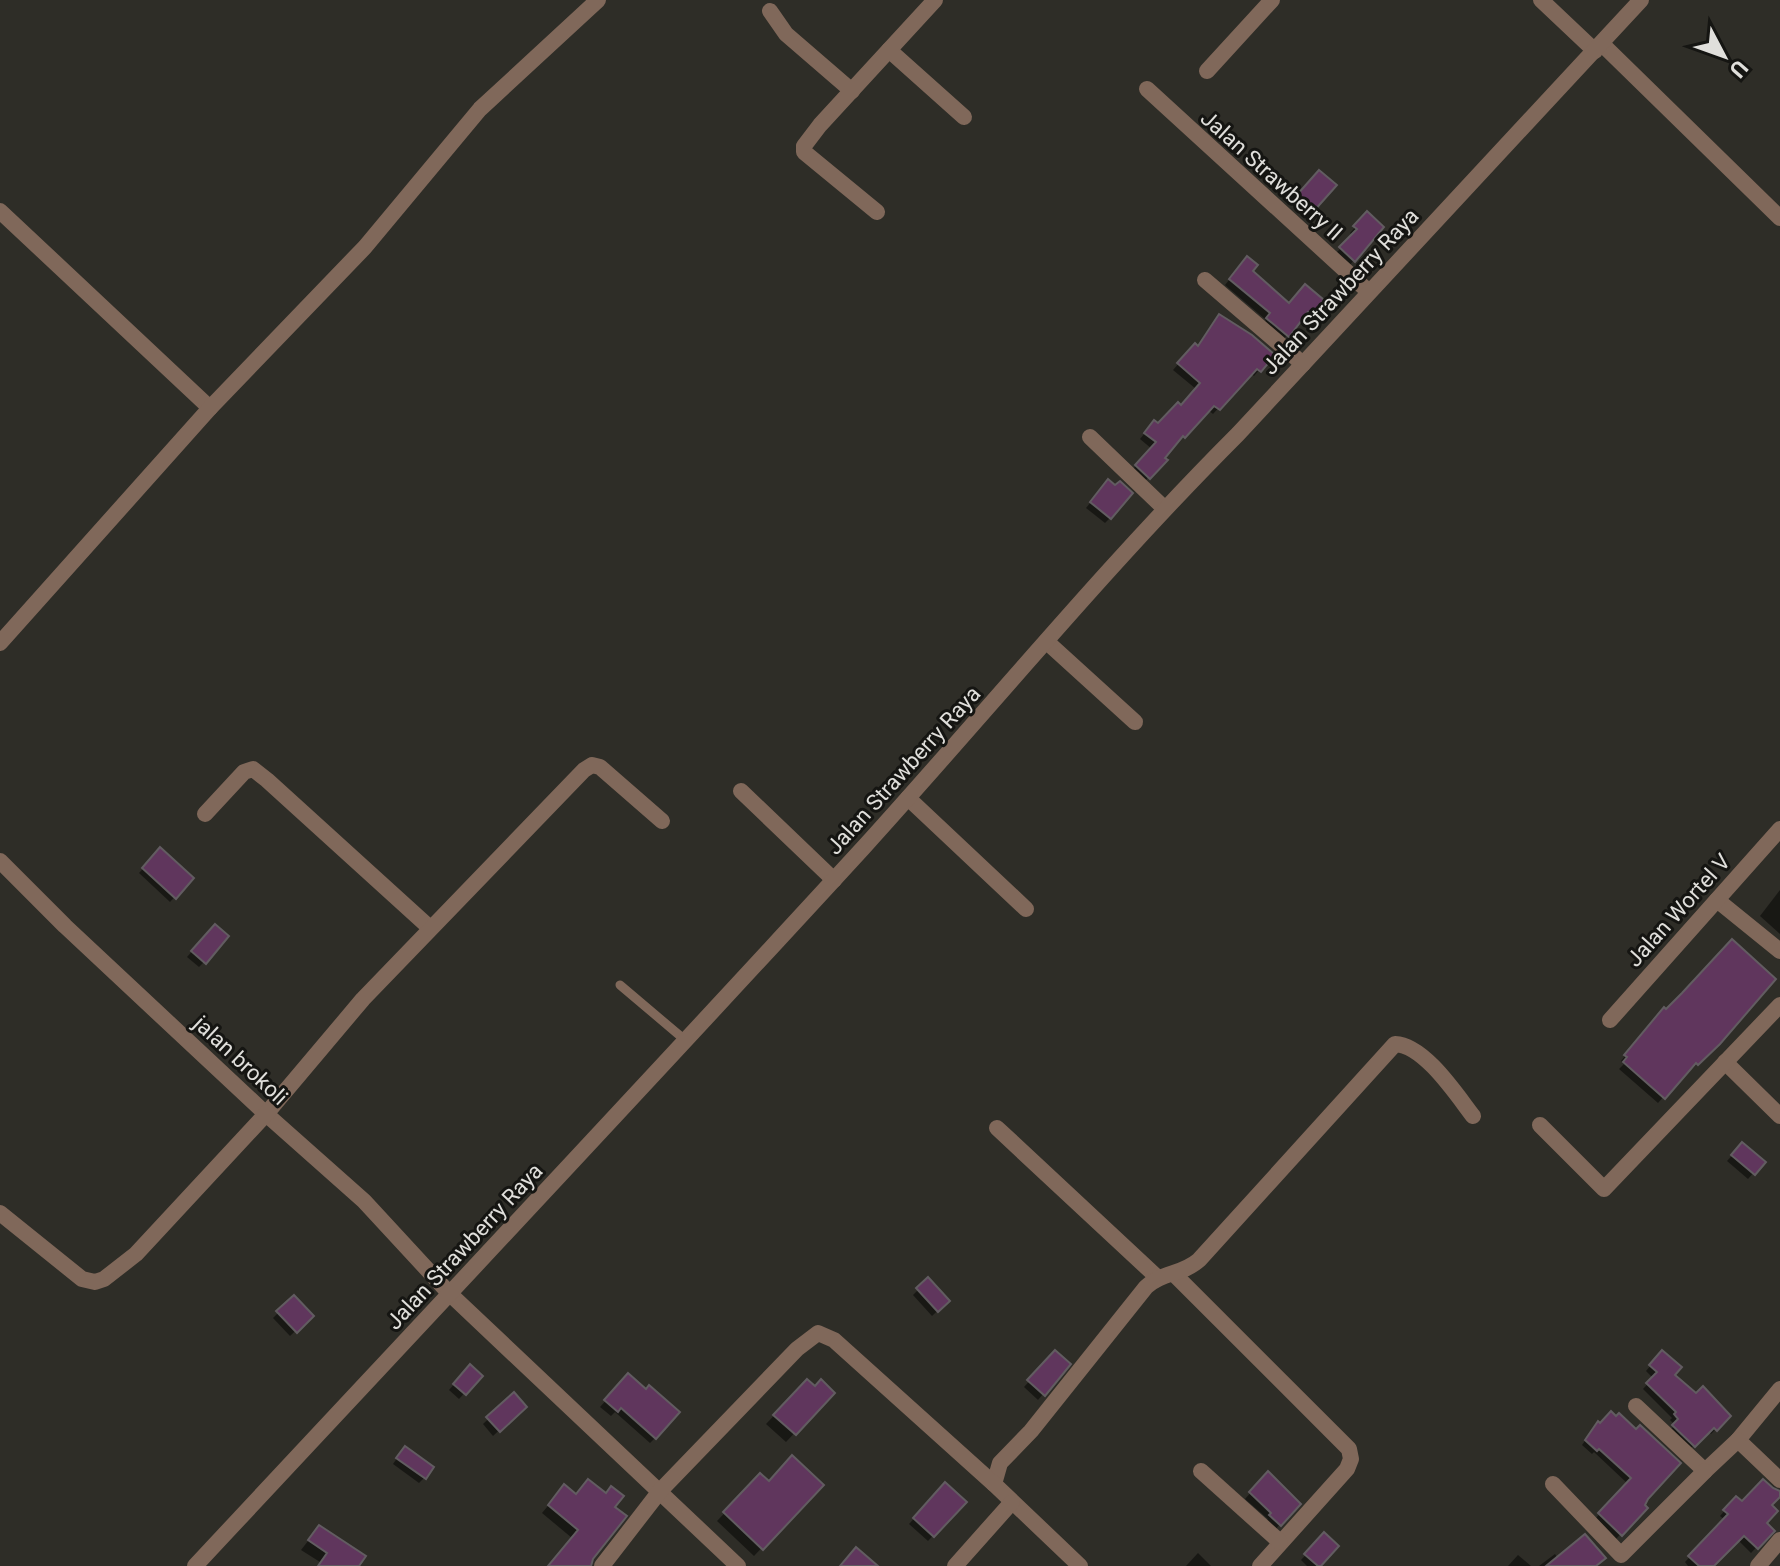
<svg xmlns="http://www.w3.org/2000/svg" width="1780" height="1566" font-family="Roboto,sans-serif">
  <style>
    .shadow { fill: #0007 }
    .building { fill: #60365d; stroke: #625c61; stroke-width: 2 }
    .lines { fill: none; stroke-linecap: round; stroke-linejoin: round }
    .lane { stroke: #80685a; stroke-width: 9 }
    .street { stroke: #80685a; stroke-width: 16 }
    .labels { text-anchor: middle; stroke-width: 6; stroke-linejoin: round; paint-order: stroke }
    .street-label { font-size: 22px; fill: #e0dfdb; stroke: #151512 }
  </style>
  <rect width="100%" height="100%" fill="#2e2d27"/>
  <g class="shadow">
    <polygon points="1314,178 1312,211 1307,216 1292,203"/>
    <polygon points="1367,214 1382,227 1349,266 1336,253 1353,236 1350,233"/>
    <polygon points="1242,264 1289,305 1322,300 1305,319 1302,317 1282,341 1262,324 1266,320 1225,285"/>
    <polygon points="1195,345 1272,355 1254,376 1250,373 1213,414 1208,410 1177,441 1163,458 1165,460 1143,483 1131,471 1152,449 1140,439 1149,428 1158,426 1181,408 1196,389 1173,370"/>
    <polygon points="1103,487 1110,518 1105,523 1086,508"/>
    <polygon points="160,850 192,878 170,902 139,873"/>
    <polygon points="1780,890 1780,934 1760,916"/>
    <polygon points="209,932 204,962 199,967 187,957"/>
    <polygon points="1659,1014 1718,1042 1692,1069 1690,1067 1658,1103 1619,1069 1624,1064 1621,1061"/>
    <polygon points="1737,1150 1763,1162 1748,1179 1727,1161"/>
    <polygon points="928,1280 948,1301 932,1316 913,1295"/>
    <polygon points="294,1297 311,1316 290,1336 273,1318"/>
    <polygon points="1662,1352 1672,1376 1696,1396 1729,1416 1711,1434 1708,1431 1689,1450 1669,1431 1675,1425 1670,1420 1672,1418 1643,1389 1653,1378 1646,1371"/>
    <polygon points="1055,1353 1068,1364 1038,1400 1024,1387"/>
    <polygon points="465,1372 480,1376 459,1399 449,1390"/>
    <polygon points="628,1376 655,1438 650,1443 615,1412 611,1416 600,1407"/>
    <polygon points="807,1381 814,1388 832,1393 786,1442 766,1424"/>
    <polygon points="514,1395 524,1407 493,1436 483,1424"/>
    <polygon points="1611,1414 1645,1508 1616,1539 1595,1519 1628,1484 1594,1452 1592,1454 1582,1445 1594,1428 1600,1426"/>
    <polygon points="400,1454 425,1477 419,1483 393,1464"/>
    <polygon points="1268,1473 1298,1504 1275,1530 1266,1521 1268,1519 1245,1499"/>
    <polygon points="760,1476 768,1483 821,1485 754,1556 717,1521"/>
    <polygon points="945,1485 964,1502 928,1541 909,1524"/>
    <polygon points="557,1495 575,1496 592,1558 589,1566 549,1566 572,1538 542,1513"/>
    <polygon points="1736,1498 1742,1503 1769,1505 1764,1523 1772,1531 1751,1553 1738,1540 1713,1566 1688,1566 1685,1562 1725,1520 1720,1516"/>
    <polygon points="319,1527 357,1566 317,1566 320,1562 301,1550"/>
    <polygon points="1324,1535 1318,1566 1307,1566 1301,1560"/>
    <polygon points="1198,1553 1211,1566 1186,1566"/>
    <polygon points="1555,1554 1558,1559 1594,1566 1539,1566"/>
    <polygon points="1518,1555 1531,1566 1508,1566"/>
  </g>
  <g class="building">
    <polygon points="1319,170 1337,185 1313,212 1296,196"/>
    <polygon points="1367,211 1384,227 1355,262 1339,247 1357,229 1353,226"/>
    <polygon points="1247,256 1258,265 1253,271 1289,303 1305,284 1324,300 1312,315 1308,312 1289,337 1266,318 1270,313 1229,279"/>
    <polygon points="1219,314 1252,335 1275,355 1261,372 1257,369 1220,410 1214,406 1185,438 1183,436 1165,458 1168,460 1150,479 1135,465 1156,442 1144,433 1154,420 1158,423 1178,402 1181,405 1200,383 1177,363 1195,343 1198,346"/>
    <polygon points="1108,479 1115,485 1120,481 1133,493 1111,519 1090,502"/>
    <polygon points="160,847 194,878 176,899 142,868"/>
    <polygon points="215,924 229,936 206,964 191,951"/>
    <polygon points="1732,939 1776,979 1720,1044 1698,1065 1696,1063 1665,1099 1623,1062 1627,1057 1624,1055 1664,1007 1666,1009 1682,993"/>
    <polygon points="1742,1142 1766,1162 1755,1175 1731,1155"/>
    <polygon points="928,1277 950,1301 938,1312 916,1288"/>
    <polygon points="294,1295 314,1316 297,1333 276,1311"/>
    <polygon points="1055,1350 1071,1364 1045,1396 1027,1380"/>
    <polygon points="1662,1350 1682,1367 1675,1375 1696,1393 1703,1386 1731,1416 1717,1431 1714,1428 1695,1447 1672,1425 1678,1419 1674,1414 1676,1412 1646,1383 1657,1372 1649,1365"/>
    <polygon points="470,1364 483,1376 466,1395 453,1384"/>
    <polygon points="628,1373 646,1389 649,1385 680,1412 656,1439 621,1408 618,1412 604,1400"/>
    <polygon points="807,1379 815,1386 821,1379 835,1393 796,1435 773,1415"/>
    <polygon points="514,1392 527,1407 500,1432 486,1417"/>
    <polygon points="1611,1411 1616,1416 1619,1413 1636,1429 1640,1425 1681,1463 1648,1499 1645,1505 1648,1508 1622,1536 1598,1513 1631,1478 1599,1449 1597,1451 1585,1440 1598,1421 1600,1423"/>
    <polygon points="405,1446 434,1467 426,1479 396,1458"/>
    <polygon points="792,1455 824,1485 763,1550 723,1512 760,1473 769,1481"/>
    <polygon points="1268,1471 1301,1504 1281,1526 1269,1515 1271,1513 1249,1492"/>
    <polygon points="588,1479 606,1493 611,1486 624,1496 615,1507 627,1516 593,1559 591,1566 548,1566 578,1530 548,1505 564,1484 576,1494"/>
    <polygon points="1763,1479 1773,1488 1780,1491 1780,1497 1772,1505 1778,1511 1767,1523 1775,1531 1758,1549 1744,1536 1714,1566 1699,1566 1688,1556 1728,1514 1723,1510 1736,1496 1742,1501"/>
    <polygon points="945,1482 967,1502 934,1537 913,1518"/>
    <polygon points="319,1525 366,1556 359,1566 318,1566 327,1553 308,1540"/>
    <polygon points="1324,1532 1339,1546 1321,1566 1318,1566 1304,1554"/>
    <polygon points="1585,1534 1606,1558 1596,1566 1546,1566"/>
    <polygon points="856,1547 878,1566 840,1566"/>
  </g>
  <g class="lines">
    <polyline class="lane" points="620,985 685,1040"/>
    <g class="street">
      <polyline points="1541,0 1595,51"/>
      <polyline points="770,11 786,34 852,91"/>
      <polyline points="1602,44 1780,218"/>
      <polyline points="889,50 964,117"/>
      <polyline points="1207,71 1272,0"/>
      <polyline points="1147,89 1369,292"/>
      <polyline points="0,211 210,408"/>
      <polyline points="877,212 804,152 804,146 820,125 935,0"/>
      <polyline points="1205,280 1303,364"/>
      <polyline points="1090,437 1164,508"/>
      <polyline points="1047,642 1135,722"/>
      <polyline points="0,643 210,408 365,247 480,109 598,0"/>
      <polyline points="741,791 834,880"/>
      <polyline points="908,798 1026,909"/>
      <polyline points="205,814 244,772 253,769 267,780 430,928"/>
      <polyline points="0,861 65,926 266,1114 364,1201 449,1293 738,1566"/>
      <polyline points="1717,900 1780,951"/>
      <polyline points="1610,1020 1780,829"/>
      <polyline points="1725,1062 1780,1116"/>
      <polyline points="1540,1125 1604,1189 1780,1005"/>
      <polyline points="997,1128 1157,1277"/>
      <polyline points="0,1213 82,1279 95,1282 104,1279 136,1254 266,1114 363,999 584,770 592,765 600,767 662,821"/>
      <polyline points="1174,1274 1349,1449 1351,1459 1347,1469 1260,1566"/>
      <polyline points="1780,1389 1738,1440 1780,1480"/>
      <polyline points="1636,1406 1705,1471 1738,1440"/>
      <polyline points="1201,1471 1280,1542"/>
      <path d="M994,1484L1000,1463L1031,1431L1146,1287C1162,1272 1182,1275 1199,1260L1395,1044C1424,1045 1456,1094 1473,1116"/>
      <polyline points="1553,1484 1621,1555 1705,1471"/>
      <path d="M195,1566C418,1327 643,1088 864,847C989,709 1107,565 1238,434L1641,0"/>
      <polyline points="602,1566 660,1491 797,1349 818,1333 834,1340 994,1484 1080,1566"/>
      <polyline points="955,1566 1012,1502"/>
      <polyline points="1758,1566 1780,1540"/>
    </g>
  </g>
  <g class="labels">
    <g class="street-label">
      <text transform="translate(1272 175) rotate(42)" y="8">Jalan Strawberry II</text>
      <text transform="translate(1340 291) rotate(-47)" y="8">Jalan Strawberry Raya</text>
      <text transform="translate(903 770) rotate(-48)" y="8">Jalan Strawberry Raya</text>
      <text transform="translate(1678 910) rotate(-48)" y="8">Jalan Wortel V</text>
      <text transform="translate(241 1060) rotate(43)" y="8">jalan brokoli</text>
      <text transform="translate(464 1246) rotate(-47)" y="8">Jalan Strawberry Raya</text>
    </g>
  </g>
  <g transform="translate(1724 56) rotate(131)" stroke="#151512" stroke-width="6" paint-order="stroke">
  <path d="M0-6L14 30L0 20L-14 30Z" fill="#e0dfdb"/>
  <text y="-12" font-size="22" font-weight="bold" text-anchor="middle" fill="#e0dfdb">U</text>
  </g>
</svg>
